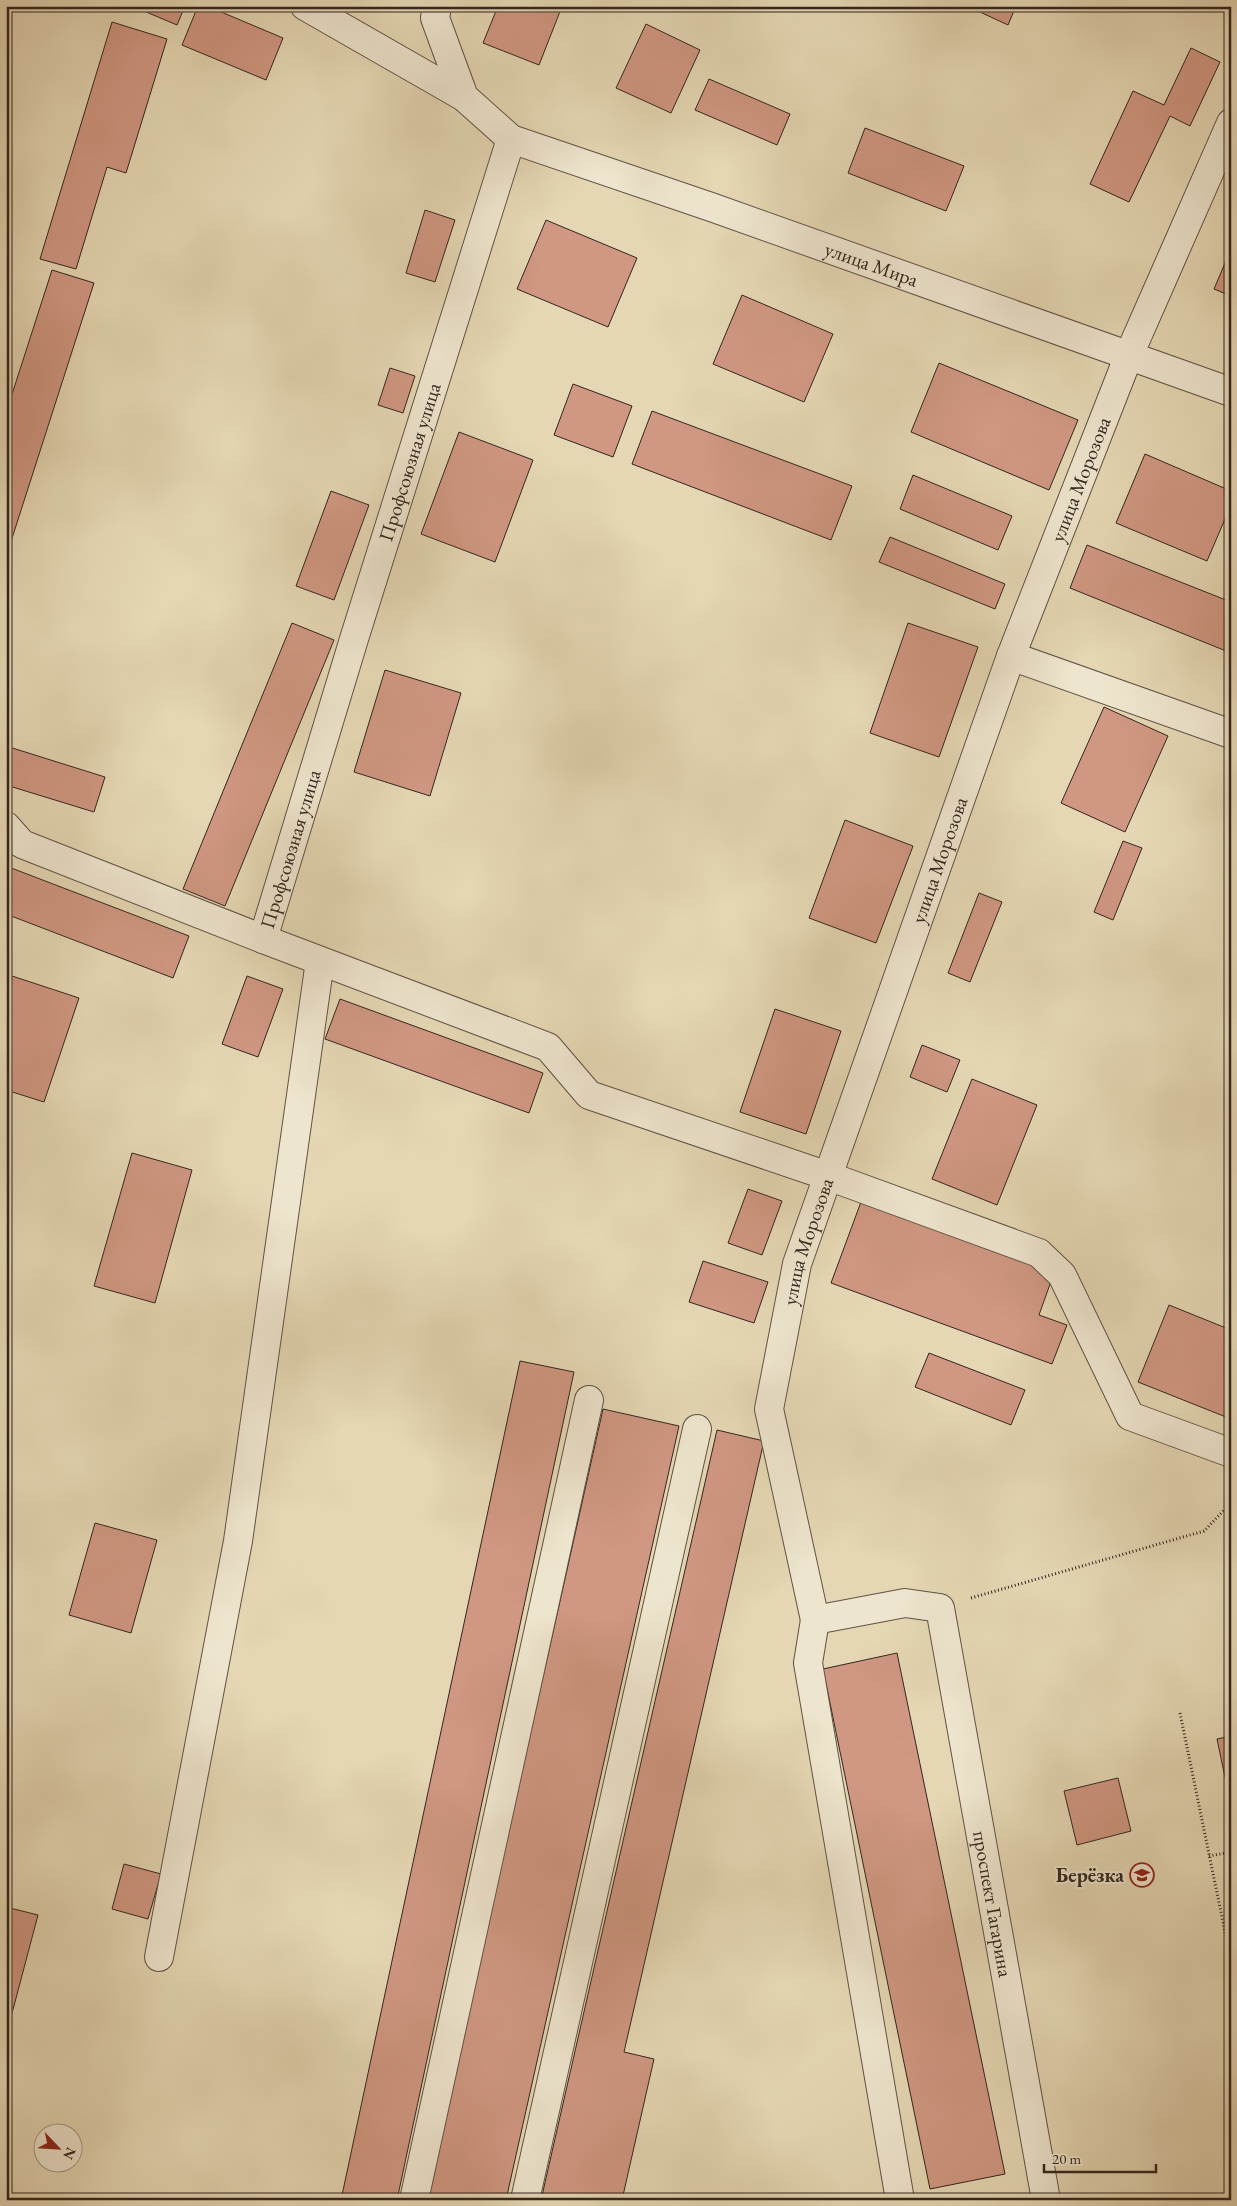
<svg xmlns="http://www.w3.org/2000/svg" width="1237" height="2206" font-family="'EB Garamond',serif">
  <style>
    .building { fill: #d09782; stroke: #33251f }
    .lines { fill: none; stroke-linecap: round; stroke-linejoin: round }
    .minor-casing { stroke: #605244; stroke-width: 30 }
    .path { stroke: #33251f; stroke-width: 3; stroke-dasharray: 1 2.5; stroke-linecap: butt }
    .minor { stroke: #eee5ce; stroke-width: 28 }
    .labels { text-anchor: middle; stroke-width: 4; stroke-linejoin: round; paint-order: stroke }
    .street-label { font-size: 20px; fill: #33251f; stroke: #eee5ce }
    .poi-label { font-size: 20px; font-weight: bold; fill: #33251f; stroke: #eee5ce; text-anchor: end }
  </style>
  <rect width="100%" height="100%" fill="#e5d7b4"/>
  <filter id="stains"><feTurbulence type="fractalNoise" baseFrequency=".004" numOctaves="4"/><feColorMatrix values="0 0 0 0 .2 0 0 0 0 .09 0 0 0 0 .02 0 0 0 .5 -.17"/></filter>
  <radialGradient id="worn" r=".72"><stop offset=".6" stop-color="#630" stop-opacity="0"/><stop offset="1" stop-color="#630" stop-opacity=".3"/></radialGradient>
  <g class="building">
    <polygon points="132,6 185,6 177,25"/>
    <polygon points="198,6 207,6 283,38 266,80 182,45"/>
    <polygon points="498,6 555,6 561,9 539,65 483,43"/>
    <polygon points="967,6 1016,6 1008,25"/>
    <polygon points="112,22 167,39 126,173 107,167 76,269 40,259"/>
    <polygon points="646,24 700,50 671,113 616,88"/>
    <polygon points="1191,48 1220,62 1190,126 1170,116 1129,202 1090,184 1133,91 1164,105"/>
    <polygon points="709,79 790,114 777,145 695,110"/>
    <polygon points="865,128 964,166 946,211 848,173"/>
    <polygon points="425,210 455,220 435,282 406,273"/>
    <polygon points="546,220 637,258 608,327 517,289"/>
    <polygon points="1231,249 1231,296 1214,289"/>
    <polygon points="52,270 94,283 6,557 6,413"/>
    <polygon points="742,295 833,334 804,402 713,364"/>
    <polygon points="939,363 1078,420 1049,490 911,432"/>
    <polygon points="390,368 415,376 403,413 378,405"/>
    <polygon points="573,384 632,406 613,457 554,435"/>
    <polygon points="652,411 852,486 831,540 632,464"/>
    <polygon points="459,432 533,460 495,562 421,534"/>
    <polygon points="1145,454 1231,491 1231,505 1207,561 1116,523"/>
    <polygon points="913,475 1012,516 998,550 900,509"/>
    <polygon points="331,491 369,505 334,600 296,586"/>
    <polygon points="890,537 1005,584 995,609 879,562"/>
    <polygon points="1087,545 1231,602 1231,653 1070,588"/>
    <polygon points="292,623 334,640 225,906 183,889"/>
    <polygon points="908,623 978,647 939,757 870,733"/>
    <polygon points="385,670 461,693 430,796 354,772"/>
    <polygon points="1104,707 1168,736 1125,832 1061,803"/>
    <polygon points="6,746 105,777 94,812 6,785"/>
    <polygon points="845,820 913,846 876,943 809,918"/>
    <polygon points="1123,841 1142,848 1113,920 1094,912"/>
    <polygon points="6,866 189,936 173,978 6,914"/>
    <polygon points="979,893 1002,902 970,982 948,973"/>
    <polygon points="6,974 79,998 44,1102 6,1090"/>
    <polygon points="247,976 283,989 258,1057 222,1044"/>
    <polygon points="340,999 543,1073 529,1113 325,1039"/>
    <polygon points="775,1009 841,1031 806,1134 740,1112"/>
    <polygon points="922,1045 960,1060 947,1092 910,1077"/>
    <polygon points="972,1079 1037,1105 997,1205 932,1179"/>
    <polygon points="132,1153 192,1170 155,1303 94,1286"/>
    <polygon points="748,1189 782,1201 762,1255 728,1243"/>
    <polygon points="861,1202 1054,1273 1039,1315 1067,1325 1052,1364 831,1283"/>
    <polygon points="703,1261 768,1282 754,1323 689,1302"/>
    <polygon points="1169,1305 1231,1330 1231,1419 1138,1382"/>
    <polygon points="929,1353 1025,1390 1011,1425 915,1387"/>
    <polygon points="520,1361 574,1372 397,2200 341,2200"/>
    <polygon points="603,1409 679,1426 506,2200 426,2200"/>
    <polygon points="717,1430 764,1441 624,2052 654,2059 622,2200 541,2200"/>
    <polygon points="95,1523 157,1540 131,1633 69,1615"/>
    <polygon points="897,1653 1005,2174 930,2189 823,1669"/>
    <polygon points="1231,1736 1231,1806 1217,1739"/>
    <polygon points="1118,1778 1131,1831 1077,1845 1064,1791"/>
    <polygon points="124,1864 161,1874 148,1919 112,1909"/>
    <polygon points="6,1907 38,1915 6,2036"/>
  </g>
  <g class="lines">
    <g class="minor-casing">
      <g id="minor">
        <polyline points="305,6 464,97"/>
        <path id="s1" d="M437,6L435,18L464,97L511,139L711,207L1231,392"/>
        <polyline points="1011,656 1231,734"/>
        <polyline points="6,826 22,844 263,939 548,1047 589,1095 828,1176 1039,1253 1062,1275 1130,1416 1231,1453"/>
        <path id="s2" d="M263,939L354,639L511,139"/>
        <path id="s3" d="M815,1620L769,1409L797,1264L1011,656L1129,355L1231,123"/>
        <polyline points="159,1957 238,1541 320,961"/>
        <polyline points="414,2200 589,1400"/>
        <polyline points="525,2200 697,1429"/>
        <path id="s4" d="M900,2200L808,1663L815,1620L905,1603L940,1608L1046,2200"/>
      </g>
    </g>
    <g class="path">
      <polyline points="971,1598 1204,1531 1231,1503"/>
      <polyline points="1180,1713 1231,1961"/>
      <polyline points="1209,1856 1231,1852"/>
    </g>
    <use href="#minor" class="minor"/>
  </g>
  <defs>
    <g id="school-ring" transform="scale(1.25)"><circle r="9.5" fill="#eee5ce" stroke="#8f2418" stroke-width="1.5"/><path d="M0-5L7-2L0 1L-7-2ZM-4 1L0 2.5L4 1V4Q0 6-4 4Z" fill="#8f2418"/></g>
  </defs>
  <g fill-rule="evenodd">
    <use href="#school-ring" x="1142" y="1875"/>
  </g>
  <g class="labels">
    <g class="street-label">
      <text dy="7" stroke="none"><textPath href="#s1" startOffset="541">улица Мира</textPath></text>
      <text dy="7" stroke="none"><textPath href="#s2" startOffset="499">Профсоюзная улица</textPath></text>
      <text dy="7" stroke="none"><textPath href="#s3" startOffset="1198">улица Морозова</textPath></text>
      <text dy="7" stroke="none"><textPath href="#s2" startOffset="94">Профсоюзная улица</textPath></text>
      <text dy="7" stroke="none"><textPath href="#s3" startOffset="792">улица Морозова</textPath></text>
      <text dy="7" stroke="none"><textPath href="#s3" startOffset="388">улица Морозова</textPath></text>
      <text dy="7" stroke="none"><textPath href="#s4" startOffset="1016">проспект Гагарина</textPath></text>
    </g>
    <g class="poi-label">
      <text x="1124" y="1882">Берёзка</text>
    </g>
  </g>
  <rect width="1237" height="2206" fill="none" stroke="#e5d7b4" stroke-width="25"/>
  <rect x="8" y="8" width="1222" height="2191" fill="none" stroke="#33251f" stroke-width="2.5"/>
  <rect x="12" y="12" width="1212" height="2181" fill="none" stroke="#33251f"/>
  <g transform="translate(58 2148) rotate(115)"><circle r="24" fill="#eee5ce" stroke="#a39888"/>
  <path d="M0-4L9 19L0 12L-9 19Z" fill="#8f2418"/>
  <text y="-8" font-size="14" font-weight="bold" text-anchor="middle" fill="#33251f">N</text>
  </g>
  <path d="M1044 2164v8h112v-8" fill="none" stroke="#33251f" stroke-width="2.5"/>
  <text x="1052" y="2164" font-size="15" fill="#33251f" stroke="#eee5ce" stroke-width="4" paint-order="stroke">20 m</text>
  <rect width="100%" height="100%" filter="url(#stains)"/>
  <rect width="100%" height="100%" fill="url(#worn)"/>
</svg>
